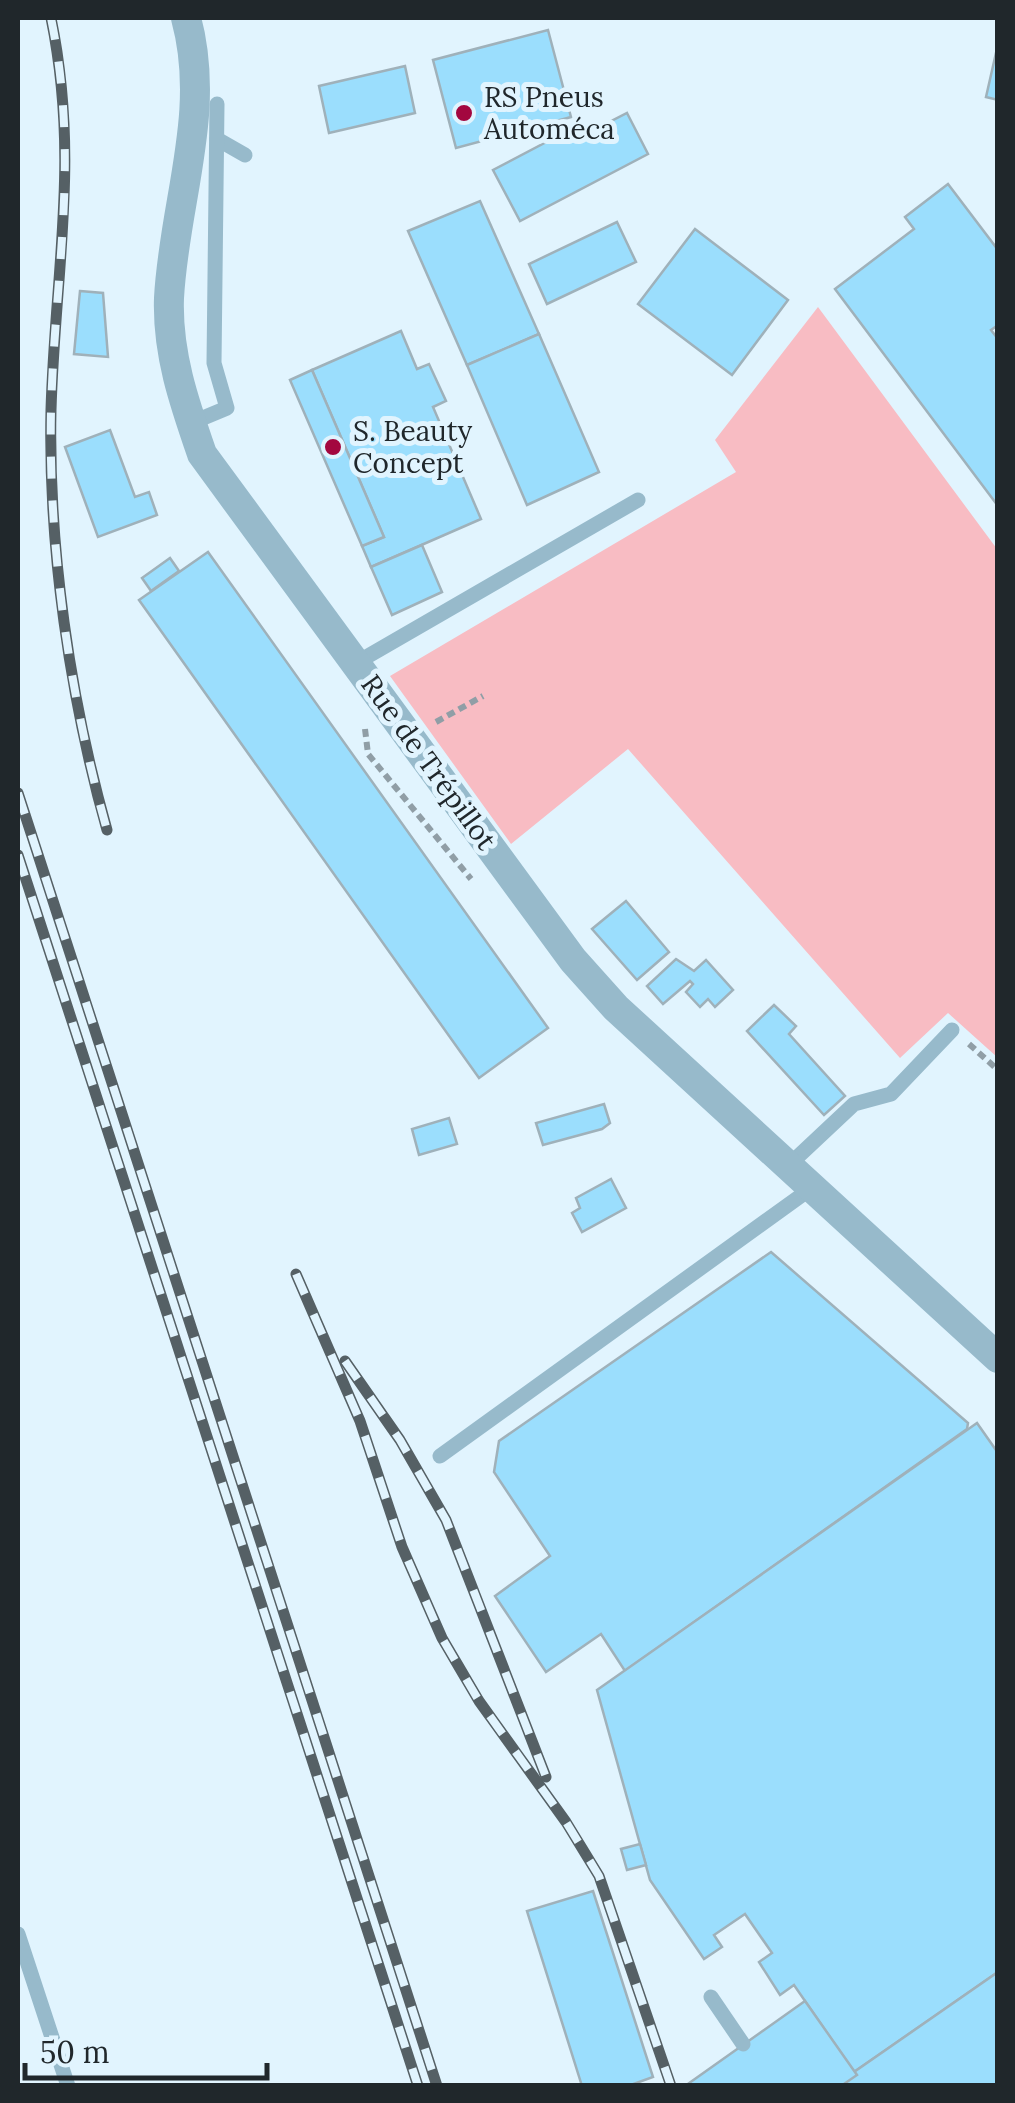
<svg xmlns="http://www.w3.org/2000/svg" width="1015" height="2103" font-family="Lora,serif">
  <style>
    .green { fill: #f8bcc3 }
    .building { fill: #9bdefd; stroke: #9fb1ba; stroke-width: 2.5 }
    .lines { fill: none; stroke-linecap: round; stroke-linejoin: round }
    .path { stroke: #909ea6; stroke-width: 6; stroke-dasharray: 8 5; stroke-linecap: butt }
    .service { stroke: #97bacb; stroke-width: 15 }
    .minor { stroke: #97bacb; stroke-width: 30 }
    .rail-casing { stroke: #556065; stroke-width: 11 }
    .rail { stroke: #e1f4fe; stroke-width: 8; stroke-dasharray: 22; stroke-linecap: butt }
    .poi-dot { fill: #a3073f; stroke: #e1f4fe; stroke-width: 4 }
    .labels { text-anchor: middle; stroke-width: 10; stroke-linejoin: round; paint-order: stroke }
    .poi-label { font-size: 28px; fill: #20272b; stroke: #e1f4fe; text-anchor: start }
    .street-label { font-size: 28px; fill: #20272b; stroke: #e1f4fe }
  </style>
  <rect width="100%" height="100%" fill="#e1f4fe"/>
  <polygon class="green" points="818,307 997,549 997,1057 948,1013 900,1058 628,749 511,844 390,676 736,472 715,440"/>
  <g class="building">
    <polygon points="548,30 571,117 456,148 433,60"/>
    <polygon points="998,44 998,100 986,97"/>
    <polygon points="405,66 415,113 329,133 319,86"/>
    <polygon points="627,113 648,154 520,221 493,170 575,127 580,137"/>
    <polygon points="948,184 998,250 998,325 991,330 998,339 998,506 835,289 914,229 905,217"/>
    <polygon points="480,201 539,334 467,365 408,231"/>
    <polygon points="617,222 636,262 547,304 529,264"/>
    <polygon points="695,229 788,300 732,375 638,304"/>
    <polygon points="80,291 103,293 108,357 74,354"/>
    <polygon points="401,331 417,369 429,364 446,401 433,407 481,519 371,567 362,546 384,537 312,370"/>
    <polygon points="539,334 599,472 527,505 467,365"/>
    <polygon points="312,370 384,537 362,546 290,380"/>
    <polygon points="110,430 135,497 149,492 157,515 98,537 65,447"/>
    <polygon points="422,545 442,592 392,615 371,567"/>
    <polygon points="208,552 548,1028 479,1078 139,600"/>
    <polygon points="170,558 179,571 151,591 142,578"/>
    <polygon points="626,901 669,952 637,980 592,929"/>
    <polygon points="676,959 694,971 706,960 733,990 715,1007 708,999 700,1007 686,992 693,984 690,981 663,1004 647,986"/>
    <polygon points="774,1005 796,1026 789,1034 845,1096 824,1115 747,1031"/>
    <polygon points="604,1104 610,1123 602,1129 543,1145 536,1123"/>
    <polygon points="449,1118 457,1144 419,1155 412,1129"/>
    <polygon points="611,1179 626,1208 582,1232 572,1213 580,1208 576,1198"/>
    <polygon points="771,1252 968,1423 967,1429 625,1671 601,1634 546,1672 495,1596 550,1556 494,1472 499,1441"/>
    <polygon points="977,1423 998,1453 998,1972 854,2072 794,1985 780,1995 759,1962 772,1953 745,1914 714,1935 722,1947 704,1959 650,1880 597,1690"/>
    <polygon points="640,1844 646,1865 627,1870 621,1849"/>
    <polygon points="593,1891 653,2077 628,2086 582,2086 527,1911"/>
    <polygon points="998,1972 998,2086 841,2086 854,2072"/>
    <polygon points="805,2001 857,2075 841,2086 685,2086"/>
  </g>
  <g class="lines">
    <g class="path">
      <polyline points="436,722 483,696"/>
      <polyline points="365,729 368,754 471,879"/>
      <polyline points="969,1044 998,1070"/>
    </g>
    <g class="service">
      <polyline points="217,139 245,155"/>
      <polyline points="191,423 227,408 214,363 217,104"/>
      <polyline points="356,663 638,500"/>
      <polyline points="789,1165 854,1104 891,1094 952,1030"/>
      <polyline points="440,1456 813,1187"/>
      <polyline points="18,1934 68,2086"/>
      <polyline points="711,1997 743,2044"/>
    </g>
    <path class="minor" d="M186,18C212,113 174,202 169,298C167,353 184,402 202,454L573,960L616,1008L998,1358"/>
    <g class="rail-casing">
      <g id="rail">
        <path d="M51,18C80,160 55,270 51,410C48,546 70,699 107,830"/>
        <polyline points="18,793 437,2086"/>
        <polyline points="18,855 418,2086"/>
        <polyline points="296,1274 360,1421 402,1547 442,1638 479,1701 566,1822 599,1876 671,2086"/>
        <polyline points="345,1361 400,1440 446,1520 546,1777"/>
      </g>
    </g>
    <use href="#rail" class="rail"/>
  </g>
  <g class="poi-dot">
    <circle cx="464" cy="113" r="10"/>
    <circle cx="333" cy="447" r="10"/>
  </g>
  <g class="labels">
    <g class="poi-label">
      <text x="484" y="107">RS Pneus<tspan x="484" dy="32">Automéca</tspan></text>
      <text x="353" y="441">S. Beauty<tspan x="353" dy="32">Concept</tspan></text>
    </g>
    <g class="street-label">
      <text transform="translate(429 762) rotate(54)" y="10">Rue de Trépillot</text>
    </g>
  </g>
  <rect width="1015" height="2103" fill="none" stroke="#20272b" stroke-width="40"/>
  <path d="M25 2063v15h242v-15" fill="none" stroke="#20272b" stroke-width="5"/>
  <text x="40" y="2063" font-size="30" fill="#20272b" stroke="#e1f4fe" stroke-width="8" paint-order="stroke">50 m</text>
</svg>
